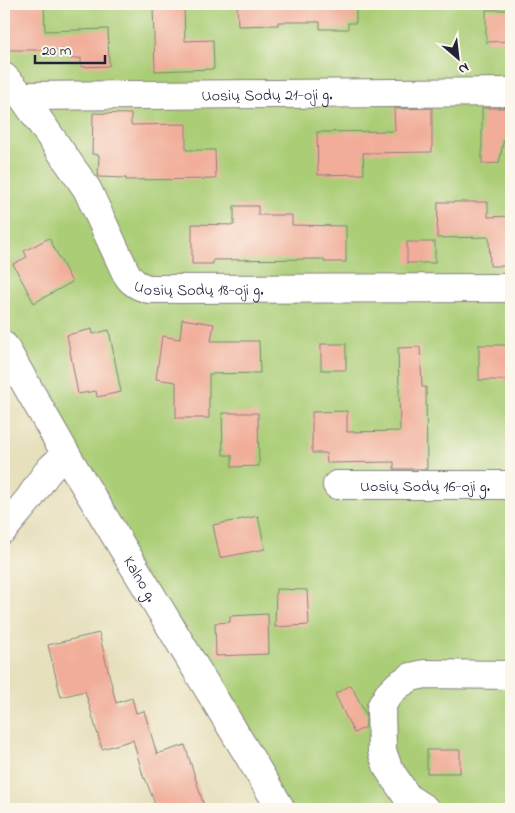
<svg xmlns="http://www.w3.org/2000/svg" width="515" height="813" font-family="'Indie Flower',sans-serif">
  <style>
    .green { fill: #aacd76; stroke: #667858 }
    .building { fill: #f1ad99 }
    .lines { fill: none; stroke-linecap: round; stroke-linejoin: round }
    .minor-casing { stroke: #84817c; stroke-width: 30 }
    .minor { stroke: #fff; stroke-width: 28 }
    .labels { text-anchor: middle; stroke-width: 5; stroke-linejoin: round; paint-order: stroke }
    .street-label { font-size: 16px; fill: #22223b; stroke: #fbf7ec }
  </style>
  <rect width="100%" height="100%" fill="#fbf7ec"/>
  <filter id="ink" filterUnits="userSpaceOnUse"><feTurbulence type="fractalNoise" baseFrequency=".02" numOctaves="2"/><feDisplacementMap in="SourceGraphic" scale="10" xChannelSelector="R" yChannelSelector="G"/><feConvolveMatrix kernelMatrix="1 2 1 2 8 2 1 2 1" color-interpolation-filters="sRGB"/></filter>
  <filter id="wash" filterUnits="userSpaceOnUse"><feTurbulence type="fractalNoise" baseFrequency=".0096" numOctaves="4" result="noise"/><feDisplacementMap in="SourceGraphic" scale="20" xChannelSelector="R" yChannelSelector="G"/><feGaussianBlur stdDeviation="1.12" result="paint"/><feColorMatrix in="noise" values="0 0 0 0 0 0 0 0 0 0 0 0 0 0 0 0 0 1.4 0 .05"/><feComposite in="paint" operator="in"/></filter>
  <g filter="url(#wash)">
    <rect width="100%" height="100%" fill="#e7e0bd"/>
    <polygon class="green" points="4,4 511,4 511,809 282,809 4,339"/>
    <g id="blocks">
      <g class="building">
        <polygon points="4,4 44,4 45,31 108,29 109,66 81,67 81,58 70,59 70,50 4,50"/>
        <polygon points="237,4 356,4 356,23 348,23 348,29 320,29 320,22 278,22 278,25 238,26"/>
        <polygon points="184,5 185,41 213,40 214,69 155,71 153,6"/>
        <polygon points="486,10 511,10 511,41 486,42"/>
        <polygon points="432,108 432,152 363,153 364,174 318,175 317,132 395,131 394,109"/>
        <polygon points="482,108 511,108 511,138 504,139 499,163 482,164"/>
        <polygon points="93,113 131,114 131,125 186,124 186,150 215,150 216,179 126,180 126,178 98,177 99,155 92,154"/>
        <polygon points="438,202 488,202 488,217 511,216 511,266 490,266 489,237 437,238"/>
        <polygon points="234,206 258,206 258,215 292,215 292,225 346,226 346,262 324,262 324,259 213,260 213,264 192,264 192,224 234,225"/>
        <polygon points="49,238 72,282 34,303 13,264 27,257 24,251"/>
        <rect x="407" y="242" width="28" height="21"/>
        <polygon points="182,319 214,324 211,341 259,341 260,373 209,374 209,418 176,418 176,382 156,379 162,336 180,339"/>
        <polygon points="92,329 93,334 109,330 121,392 97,397 96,391 78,394 67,335"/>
        <rect x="321" y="344" width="25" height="26"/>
        <rect x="479" y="345" width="32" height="35"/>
        <polygon points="420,347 422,387 426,387 427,469 394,469 394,462 327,463 326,453 312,453 312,412 347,411 347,432 400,431 398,348"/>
        <polygon points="222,413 258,413 259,466 232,467 232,455 223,455"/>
        <polygon points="258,516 265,549 220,558 213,525"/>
        <polygon points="276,589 307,590 309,625 275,627"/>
        <polygon points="268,614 269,654 216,656 215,623 230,622 230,616"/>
        <polygon points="99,633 116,703 132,698 136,713 144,711 157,754 185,745 205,809 157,809 145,778 144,779 133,740 102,749 85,691 61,697 48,645"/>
        <polygon points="351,685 366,715 366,727 354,733 335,694"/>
        <rect x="427" y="750" width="33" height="23"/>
      </g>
    </g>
  </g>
  <g filter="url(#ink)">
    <use href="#blocks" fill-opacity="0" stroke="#84817c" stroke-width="1"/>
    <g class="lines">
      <g class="minor-casing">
        <g id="minor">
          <path id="s1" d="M4,77L22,96L87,189L126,273C132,283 138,286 149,289L511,288"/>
          <path id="s2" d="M22,96L511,92"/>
          <path id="s3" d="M4,346L67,456L281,809"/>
          <path id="s4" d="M337,485H511"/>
          <path d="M4,529C12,519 21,509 29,499C42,481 47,467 67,456"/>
          <polyline points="425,809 408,798 388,768 382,751 381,707 388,695 398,685 411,677 425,674 511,675"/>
        </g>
      </g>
      <use href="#minor" class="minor"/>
    </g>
  </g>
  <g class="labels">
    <g class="street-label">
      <text dy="6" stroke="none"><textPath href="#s2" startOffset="245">Uosių Sodų 21-oji g.</textPath></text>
      <text dy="6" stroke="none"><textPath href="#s1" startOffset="311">Uosių Sodų 18-oji g.</textPath></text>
      <text dy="6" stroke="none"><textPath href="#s4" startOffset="88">Uosių Sodų 16-oji g.</textPath></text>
      <text dy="6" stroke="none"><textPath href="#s3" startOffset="270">Kalno g.</textPath></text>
    </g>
  </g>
  <rect width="515" height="813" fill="none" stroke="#fbf7ec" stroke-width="20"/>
  <g transform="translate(458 58) rotate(152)" stroke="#fbf7ec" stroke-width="4" paint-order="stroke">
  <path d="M0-4L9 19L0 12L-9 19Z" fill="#22223b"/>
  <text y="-8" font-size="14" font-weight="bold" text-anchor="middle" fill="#22223b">N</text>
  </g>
  <path d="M35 55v8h70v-8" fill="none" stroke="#22223b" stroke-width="2.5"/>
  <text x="42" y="55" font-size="15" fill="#22223b" stroke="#fbf7ec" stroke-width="4" paint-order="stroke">20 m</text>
</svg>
